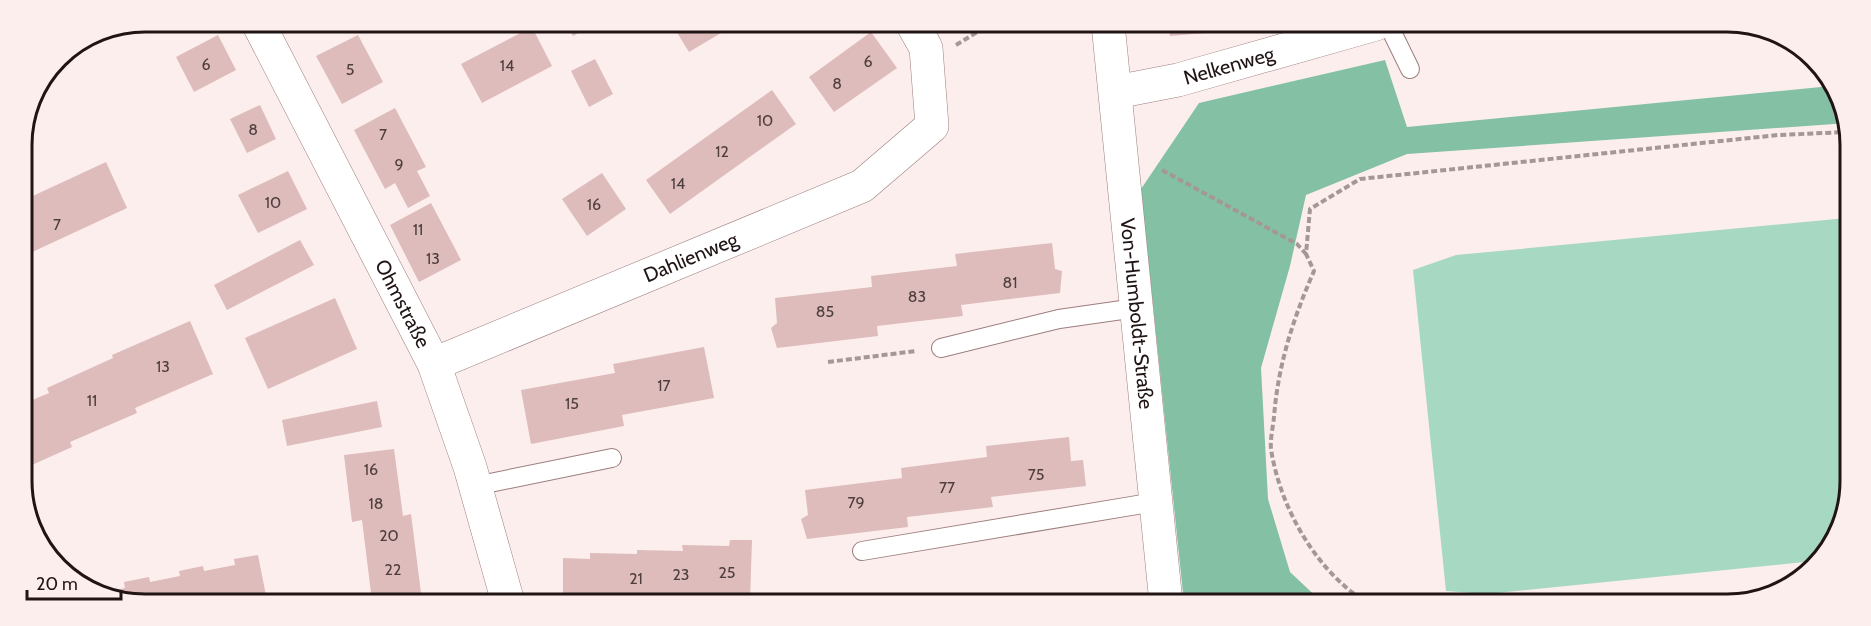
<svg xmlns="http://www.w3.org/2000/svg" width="1871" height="626" font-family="Cabin,sans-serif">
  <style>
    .green { fill: #a7d8c1 }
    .forest { fill: #83c0a4 }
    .building { fill: #ddbcbb }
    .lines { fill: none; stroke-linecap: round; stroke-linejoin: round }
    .service-casing { stroke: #9c7e7d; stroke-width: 20 }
    .minor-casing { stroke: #9c7e7d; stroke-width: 34 }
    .tertiary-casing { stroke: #9c7e7d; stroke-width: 34 }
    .path { stroke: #a49796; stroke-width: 4; stroke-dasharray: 6 3; stroke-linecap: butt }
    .service { stroke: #fff; stroke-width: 18 }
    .minor { stroke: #fff; stroke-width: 33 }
    .tertiary { stroke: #fff; stroke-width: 33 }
    .labels { text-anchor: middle; stroke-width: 5; stroke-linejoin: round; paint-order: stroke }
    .number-label { font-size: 16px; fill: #4f3e3e }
    .street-label { font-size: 20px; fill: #201414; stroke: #fceeed }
    .rim { fill: none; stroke: #201414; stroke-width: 3 }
  </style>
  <rect width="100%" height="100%" fill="#fceeed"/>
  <polygon class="green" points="1847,218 1846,514 1814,561 1487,594 1446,591 1413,270 1456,255"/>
  <polygon class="forest" points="1385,60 1407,127 1831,86 1848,123 1407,154 1306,195 1290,266 1261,368 1268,499 1290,572 1324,604 1184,603 1141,189 1199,103"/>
  <g class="building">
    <polygon points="565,22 599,22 573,36"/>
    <polygon points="691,22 728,23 731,27 689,52 676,31"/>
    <polygon points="1169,24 1216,24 1217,32 1170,36"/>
    <polygon points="532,27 552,66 482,103 461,64"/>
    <polygon points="871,32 897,68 834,112 809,77"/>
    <polygon points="218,35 236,70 194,92 176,57"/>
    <polygon points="358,35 383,82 342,104 316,56"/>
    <polygon points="595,59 613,94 589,107 571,71"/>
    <polygon points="772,90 796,124 670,214 646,180"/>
    <polygon points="260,105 276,139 247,153 230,119"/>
    <polygon points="395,108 426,167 417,171 430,196 408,208 395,183 385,189 354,130"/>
    <polygon points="106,162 127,208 28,254 31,261 22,265 22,201"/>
    <polygon points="288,171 307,209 258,233 238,195"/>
    <polygon points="602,173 626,209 587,236 562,199"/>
    <polygon points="431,203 461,260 419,282 390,225"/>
    <polygon points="300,240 314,265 227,310 214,285"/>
    <polygon points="1052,243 1055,269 1062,271 1060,293 961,305 963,316 877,326 878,336 777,348 771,328 777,323 775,298 872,287 871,276 957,266 955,254"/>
    <polygon points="335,298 357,349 268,389 245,338"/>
    <polygon points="190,321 213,374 135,408 137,413 70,442 72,447 23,469 23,404 49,393 47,388 113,358 112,355"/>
    <polygon points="704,347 714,398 622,415 624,426 531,444 521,390 615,373 613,364"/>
    <polygon points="377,401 382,427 287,446 282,420"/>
    <polygon points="1069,437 1071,461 1083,460 1086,486 991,497 993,507 907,517 908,527 807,539 801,519 808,515 805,490 902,478 901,468 987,457 986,446"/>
    <polygon points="394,449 403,516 411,514 422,601 372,601 362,520 352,522 344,455"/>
    <polygon points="730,540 752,540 750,601 703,598 703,602 563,602 563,558 590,559 590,553 637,554 637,550 683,551 682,545 729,546"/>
    <polygon points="258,555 267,601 112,601 99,593 125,588 124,582 149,577 150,582 180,576 179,571 203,566 204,571 235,565 234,559"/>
  </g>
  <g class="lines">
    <g class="service-casing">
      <g id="service">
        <polyline points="1388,24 1410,69"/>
        <polyline points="941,348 1059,319 1136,308"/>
        <polyline points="475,486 612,458"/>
        <polyline points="862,551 1155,502"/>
      </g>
    </g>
    <g class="minor-casing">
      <g id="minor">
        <path id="s1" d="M257,21L434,364L470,467L508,602"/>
        <path id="s2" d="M1116,92L1178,80L1376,24"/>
        <path id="s3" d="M434,364L862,186L932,126L926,48L912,23"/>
      </g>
    </g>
    <g class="tertiary-casing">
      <g id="tertiary">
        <path id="s4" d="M1108,24L1166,603"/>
      </g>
    </g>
    <g class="path">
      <polyline points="956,45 992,23"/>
      <polyline points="1162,170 1297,244 1306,254"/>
      <polyline points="828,362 916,351"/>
      <path d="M1369,604C1317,573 1280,508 1271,449C1270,439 1273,427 1274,417C1278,365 1293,319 1314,271L1306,254L1310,209L1360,179L1778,135L1848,132"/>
    </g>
    <use href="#service" class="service"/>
    <use href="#minor" class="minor"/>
    <use href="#tertiary" class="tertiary"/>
  </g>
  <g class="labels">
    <g class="number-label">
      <text x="868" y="67">6</text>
      <text x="206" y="70">6</text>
      <text x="507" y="71">14</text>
      <text x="350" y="75">5</text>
      <text x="837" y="89">8</text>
      <text x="765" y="126">10</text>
      <text x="253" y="135">8</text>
      <text x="383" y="140">7</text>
      <text x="722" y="157">12</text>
      <text x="399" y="170">9</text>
      <text x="678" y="189">14</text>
      <text x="273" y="208">10</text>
      <text x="594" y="210">16</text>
      <text x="57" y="230">7</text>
      <text x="418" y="235">11</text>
      <text x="433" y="264">13</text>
      <text x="1010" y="288">81</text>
      <text x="917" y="302">83</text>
      <text x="825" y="317">85</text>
      <text x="163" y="372">13</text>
      <text x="664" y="391">17</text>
      <text x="92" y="406">11</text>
      <text x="572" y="409">15</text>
      <text x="371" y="475">16</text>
      <text x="1036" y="480">75</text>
      <text x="947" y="493">77</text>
      <text x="856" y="508">79</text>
      <text x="376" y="509">18</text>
      <text x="389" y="541">20</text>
      <text x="393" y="575">22</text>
      <text x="727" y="578">25</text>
      <text x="681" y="580">23</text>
      <text x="636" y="584">21</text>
    </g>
    <g class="street-label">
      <text dy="7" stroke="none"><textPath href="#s2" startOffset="116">Nelkenweg</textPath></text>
      <text dy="7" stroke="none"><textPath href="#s3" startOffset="278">Dahlienweg</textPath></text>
      <text dy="7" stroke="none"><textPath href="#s1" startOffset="318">Ohmstraße</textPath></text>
      <text dy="7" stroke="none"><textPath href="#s4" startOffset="291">Von-Humboldt-Straße</textPath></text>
    </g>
  </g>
  <path d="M0 0H1871V626H0ZM145 32H1727A113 113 0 0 1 1840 145V481A113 113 0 0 1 1727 594H145A113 113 0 0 1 32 481V145A113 113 0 0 1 145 32Z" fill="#fceeed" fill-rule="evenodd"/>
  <path class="rim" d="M145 32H1727A113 113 0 0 1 1840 145V481A113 113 0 0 1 1727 594H145A113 113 0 0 1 32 481V145A113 113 0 0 1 145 32Z"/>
  <path d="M27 590v9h94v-9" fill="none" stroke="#201414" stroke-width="3"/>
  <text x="36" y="590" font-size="18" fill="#201414" stroke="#fceeed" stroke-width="4.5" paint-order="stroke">20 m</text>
</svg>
